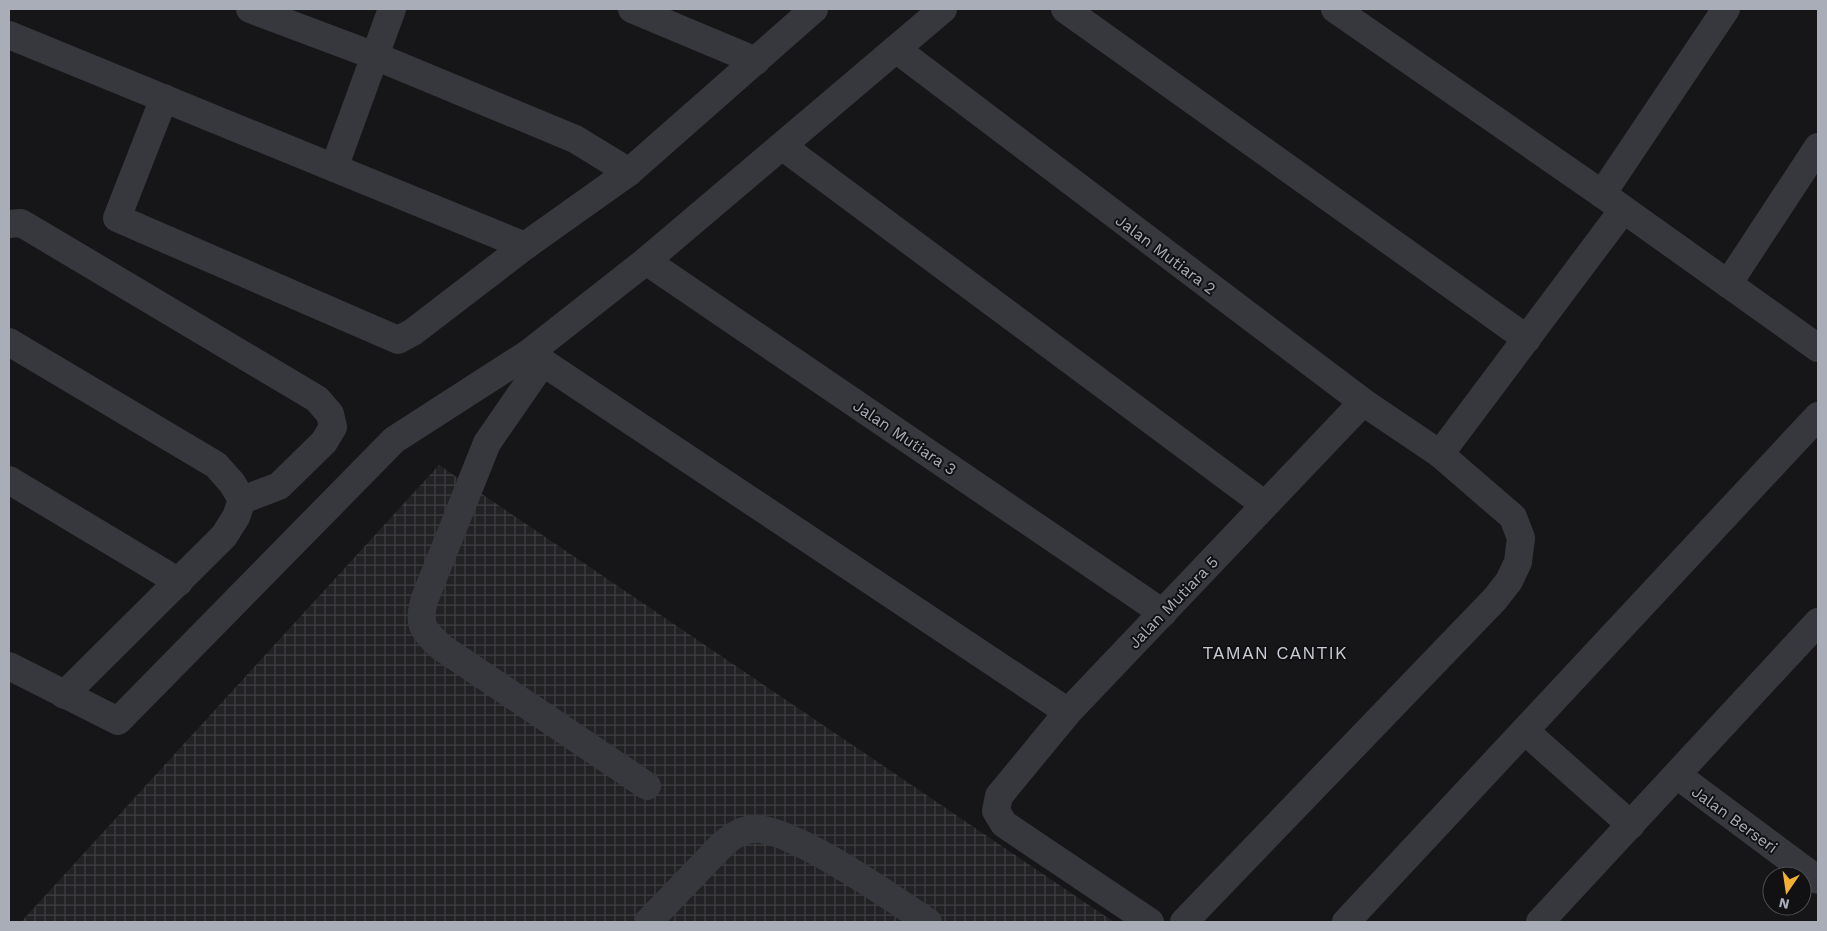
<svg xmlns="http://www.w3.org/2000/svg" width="1827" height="931" font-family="'Work Sans',sans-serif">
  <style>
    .industrial { fill: url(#industrial-grid) }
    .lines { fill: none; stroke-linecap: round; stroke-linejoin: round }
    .minor { stroke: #37383d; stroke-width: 28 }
    .labels { text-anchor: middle; stroke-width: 4; stroke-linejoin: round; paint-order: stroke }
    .street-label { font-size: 16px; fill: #a8adb8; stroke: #111113 }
    .neighbourhood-label { font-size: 18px; letter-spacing: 1px; fill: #c9ccd4; stroke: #111113 }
  </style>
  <defs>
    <pattern id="industrial-grid" width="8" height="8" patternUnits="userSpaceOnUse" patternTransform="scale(1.25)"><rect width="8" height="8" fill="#222225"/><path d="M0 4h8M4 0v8" fill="none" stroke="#3f3f43"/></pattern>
  </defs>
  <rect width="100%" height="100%" fill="#161618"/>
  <polygon class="industrial" points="439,465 1114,922 21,922"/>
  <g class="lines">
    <g class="minor">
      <polyline points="250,9 375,56 575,139 629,172"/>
      <polyline points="632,9 756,61"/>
      <polyline points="1065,9 1527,339"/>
      <polyline points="1335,9 1602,194 1818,348"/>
      <polyline points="9,35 525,246"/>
      <polyline points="896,49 1363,402 1440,454 1513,517 1521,538 1518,562 1509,581 1495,599 1184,922"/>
      <polyline points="164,98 117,218 398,340 413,332 525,246 629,172 814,9"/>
      <polyline points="782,146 1265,505"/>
      <polyline points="334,168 392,9"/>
      <polyline points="1602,194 1726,9"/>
      <polyline points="9,224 21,223 33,230 317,399 330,414 333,427 324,442 279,486 242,500"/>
      <polyline points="646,261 1163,613"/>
      <polyline points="1728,284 1818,147"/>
      <polyline points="9,342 216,465 232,483 242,500 236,517 224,536 64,695"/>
      <polyline points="529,353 1068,712"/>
      <path d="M543,362L487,443L425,598C417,624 422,629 441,647L647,786"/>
      <polyline points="1440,454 1623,210"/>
      <polyline points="9,480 179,582"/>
      <polyline points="9,666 118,721 394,440 529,353 646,261 943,9"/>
      <polyline points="1525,731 1631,825"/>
      <polyline points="1677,775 1818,880"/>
      <path d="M648,922L722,845C731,837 739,831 752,829C789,825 895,900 928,922"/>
      <polyline points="1150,922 1004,824 996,811 999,796 1068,712 1363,402"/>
      <polyline points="1346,922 1818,416"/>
      <polyline points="1540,922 1818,622"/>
    </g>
  </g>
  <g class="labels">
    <g class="street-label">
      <text transform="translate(1166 254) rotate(37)" y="6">Jalan Mutiara 2</text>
      <text transform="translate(905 437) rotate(34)" y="6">Jalan Mutiara 3</text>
      <text transform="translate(1173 602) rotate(-46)" y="6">Jalan Mutiara 5</text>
      <text transform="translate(1735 819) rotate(36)" y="6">Jalan Berseri</text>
    </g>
    <g class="neighbourhood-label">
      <text x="1275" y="659">TAMAN CANTIK</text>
    </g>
  </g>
  <rect width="1827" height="931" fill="none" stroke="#a8adb8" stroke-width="20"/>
  <g transform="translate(1787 891) rotate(193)"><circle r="24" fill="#111113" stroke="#4d4f55"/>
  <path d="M0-4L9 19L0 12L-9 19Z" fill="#f2b134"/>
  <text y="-8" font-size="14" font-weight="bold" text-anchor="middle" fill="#a8adb8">N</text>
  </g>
</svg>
